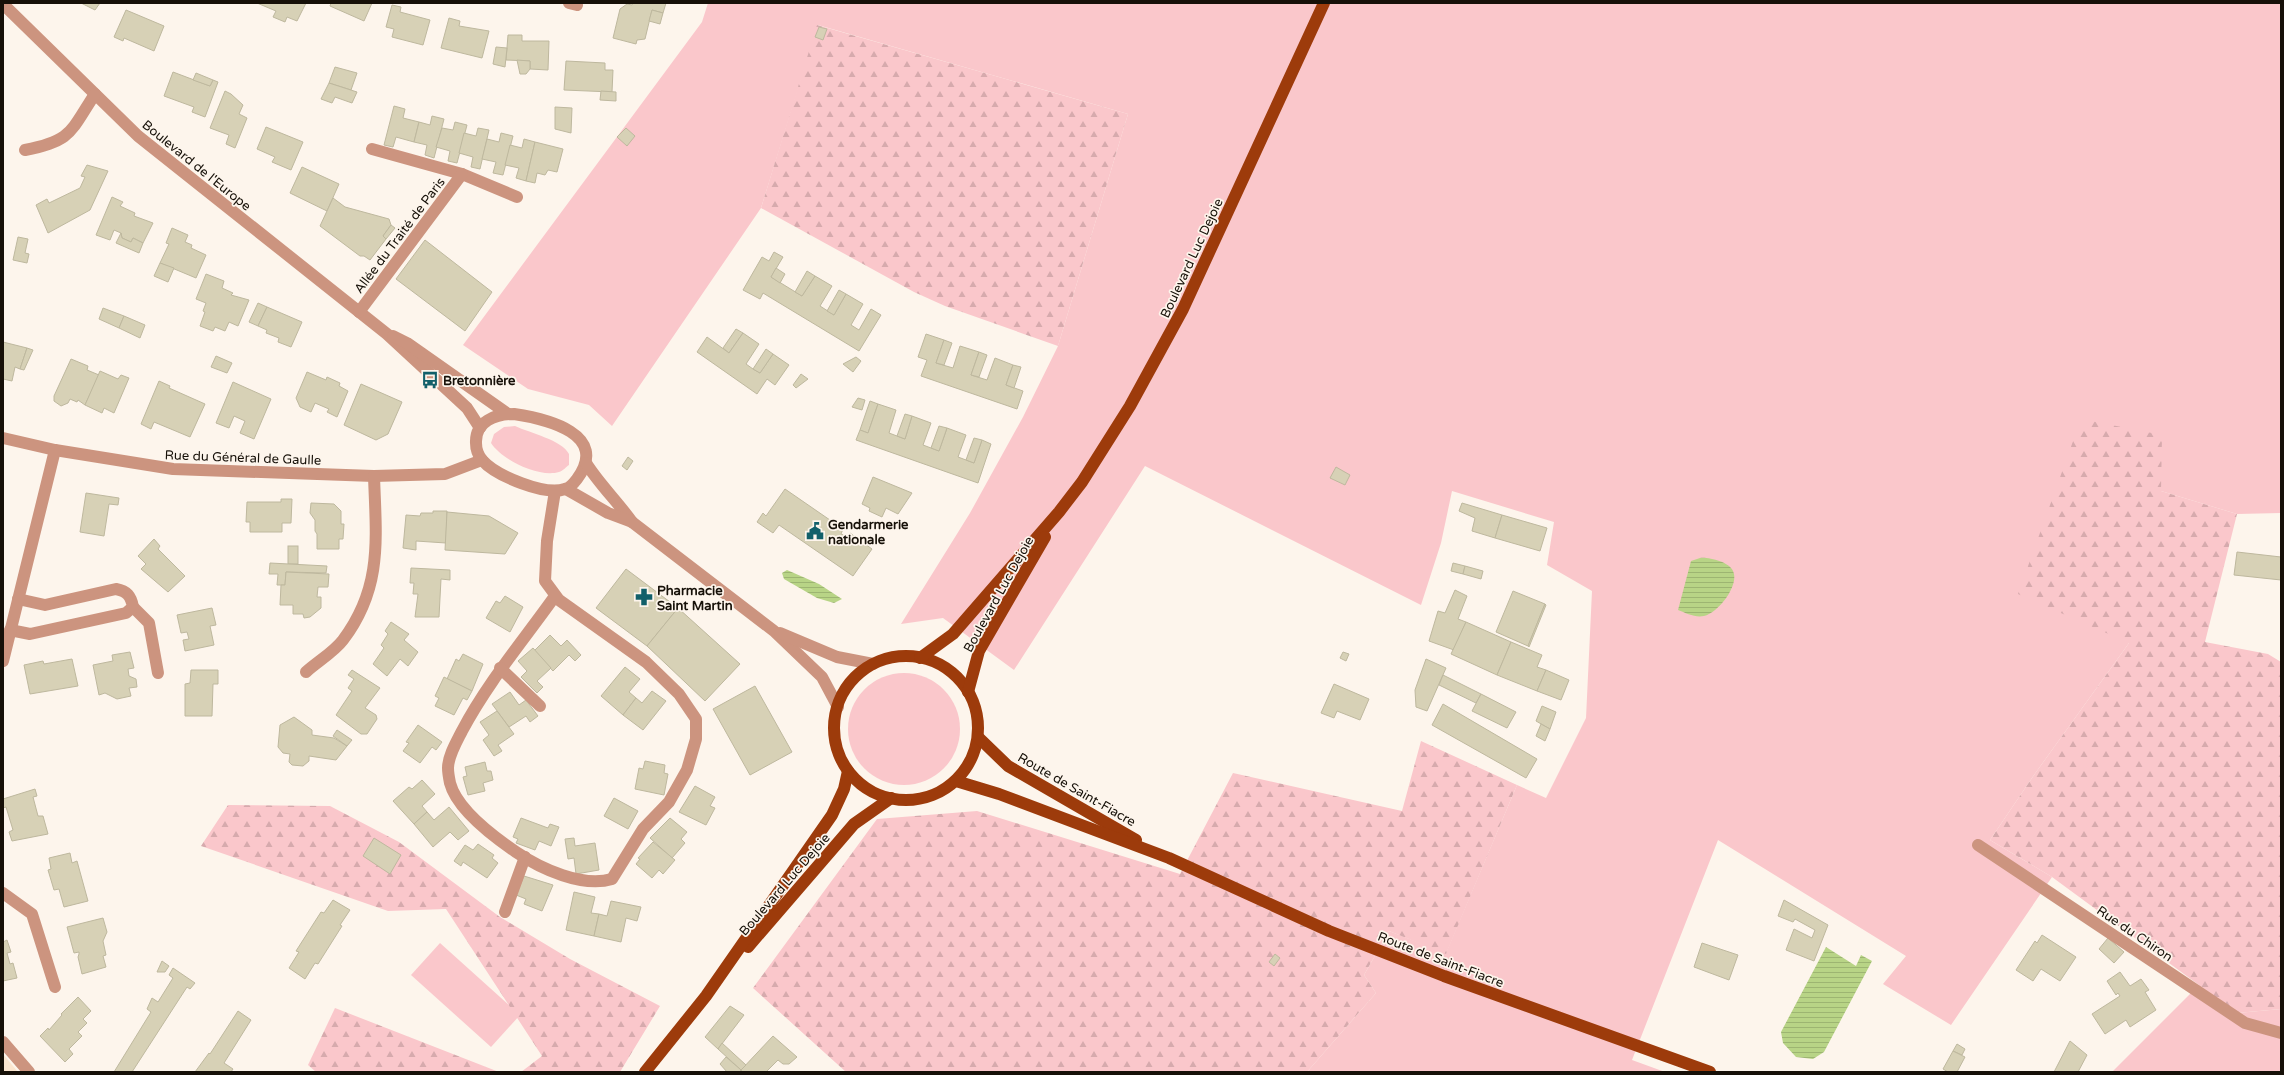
<svg xmlns="http://www.w3.org/2000/svg" width="2284" height="1075" font-family="'Varela Round',sans-serif">
  <style>
    .built { fill: #fbe6d0 }
    .green { fill: #fac7cb }
    .forest { fill: url(#forest-firs) }
    .water { fill: url(#water-rules) }
    .building { fill: #d7d1b6; stroke: #beb89e }
    .lines { fill: none; stroke-linecap: round; stroke-linejoin: round }
    .minor { stroke: #cc947f; stroke-width: 12 }
    .major { stroke: #9d3b0b; stroke-width: 12 }
    .labels { text-anchor: middle; stroke-width: 3.5; stroke-linejoin: round; paint-order: stroke }
    .street-label { font-size: 13px; fill: #161008; stroke: #fdf5ec }
    .poi-label { font-size: 13px; font-weight: bold; fill: #161008; stroke: #fdf5ec; text-anchor: start }
  </style>
  <defs>
    <pattern id="forest-firs" width="22" height="20" patternUnits="userSpaceOnUse"><rect width="22" height="20" fill="#fac7cb"/><path d="M5 1l3.5 6h-7zM16 11l3.5 6h-7z" fill="#d6aaad"/></pattern>
    <pattern id="water-rules" width="6" height="5" patternUnits="userSpaceOnUse"><rect width="6" height="5" fill="#b8d486"/><path d="M0 2.5h6" fill="none" stroke="#9db572"/></pattern>
  </defs>
  <rect width="100%" height="100%" fill="#fdf5ec"/>
  <polygon class="built" points="3,1054 18,1072 3,1072"/>
  <g class="green">
    <polygon points="708,3 2281,3 2281,513 2237,514 2161,491 2129,643 2034,775 1990,840 2052,877 1951,1025 1883,984 1906,956 1718,840 1632,1060 1665,1072 1307,1072 1376,993 1364,975 1389,931 1446,953 1517,785 1546,798 1586,718 1592,591 1547,565 1554,522 1452,491 1441,543 1421,605 1145,466 1014,670 943,618 901,624 970,513 1023,417 1058,346 1128,114 818,25 761,208 612,426 589,405 528,389 463,345 702,22"/>
    <path d="M515,426C530,433 562,440 569,454V465C566,467 563,471 559,472C539,478 502,460 491,443L494,434L504,427Z"/>
    <circle cx="904" cy="729" r="56"/>
    <polygon points="440,943 520,1015 491,1047 411,975"/>
    <polygon points="2199,985 2237,1013 2281,1009 2281,1072 2112,1072"/>
  </g>
  <g class="forest">
    <polygon points="817,25 1128,114 1058,346 945,306 914,292 761,208"/>
    <polygon points="2081,419 2162,435 2161,491 2237,514 2205,642 2268,654 2281,662 2281,1009 2237,1013 2052,877 1990,840 2034,775 2129,643 2018,594"/>
    <polygon points="1421,741 1517,785 1446,954 1389,931 1364,975 1376,993 1307,1072 846,1072 753,988 877,819 977,811 1180,874 1233,773 1402,811"/>
    <polygon points="228,805 330,806 399,842 500,917 570,959 660,1006 620,1072 521,1072 542,1056 446,909 388,911 201,846"/>
    <polygon points="335,1008 499,1072 316,1072 308,1065"/>
  </g>
  <g class="water">
    <path d="M1700,558C1709,557 1729,562 1733,571C1740,585 1718,613 1704,616C1695,618 1686,613 1678,610L1691,561Z"/>
    <polygon points="787,570 819,584 842,599 834,603 817,598 784,579 782,573"/>
    <polygon points="1826,947 1856,966 1861,955 1872,961 1824,1052 1813,1059 1796,1057 1783,1043 1781,1032"/>
  </g>
  <g class="building">
    <polygon points="81,3 100,3 95,10"/>
    <polygon points="257,3 306,3 297,21 287,17 285,22 273,17 276,11"/>
    <polygon points="331,3 372,3 364,21 330,6"/>
    <polygon points="633,3 666,3 663,13 652,10 645,39 637,40 636,44 613,38 620,9 627,4 632,5"/>
    <polygon points="392,5 401,7 400,12 430,20 423,45 392,37 394,29 386,27"/>
    <polygon points="126,10 164,26 154,51 124,38 123,41 114,37"/>
    <polygon points="652,10 663,13 660,24 649,21"/>
    <polygon points="449,18 460,21 459,26 489,31 482,58 441,48"/>
    <polygon points="819,27 827,29 823,40 815,37"/>
    <polygon points="508,35 522,35 522,41 549,41 548,70 530,69 530,61 506,60"/>
    <polygon points="496,47 507,48 505,67 493,64"/>
    <polygon points="517,60 530,61 530,69 526,74 520,74"/>
    <polygon points="566,61 605,63 605,70 613,70 612,92 564,90"/>
    <polygon points="335,67 357,73 351,90 329,83"/>
    <polygon points="173,72 210,86 213,80 218,82 205,117 192,112 194,107 164,96"/>
    <polygon points="196,73 213,80 210,86 193,80"/>
    <polygon points="329,83 357,92 352,103 335,97 332,103 321,99"/>
    <polygon points="225,91 231,94 243,105 239,114 247,118 235,148 226,144 229,135 210,128"/>
    <polygon points="601,91 616,92 616,101 600,100"/>
    <polygon points="394,106 405,109 403,118 419,122 414,142 396,137 393,147 384,145"/>
    <polygon points="555,107 572,108 571,133 555,129"/>
    <polygon points="432,116 444,119 434,158 425,155 427,145 414,142 419,122 430,125"/>
    <polygon points="455,122 467,125 457,163 448,161 450,151 436,147 442,128 453,130"/>
    <polygon points="266,127 303,142 291,170 272,162 275,157 257,149"/>
    <polygon points="478,128 489,130 480,169 471,167 473,157 459,153 464,133 476,136"/>
    <polygon points="626,128 635,136 627,146 617,137"/>
    <polygon points="501,133 513,136 503,175 493,173 496,162 482,159 487,139 499,142"/>
    <polygon points="524,139 535,142 526,181 516,178 519,168 505,165 510,145 522,148"/>
    <polygon points="535,142 563,149 557,172 548,170 545,175 537,173 535,183 526,181"/>
    <polygon points="87,165 108,171 90,210 48,233 36,205 47,199 49,203 80,188 85,177 81,176"/>
    <polygon points="302,167 339,184 327,211 290,193"/>
    <polygon points="112,197 123,202 120,206 135,213 134,216 153,223 143,243 133,238 131,242 122,238 121,233 114,230 110,240 96,235"/>
    <polygon points="333,198 345,207 389,219 391,225 383,236 386,239 370,260 364,256 360,256 320,226"/>
    <polygon points="391,225 395,228 386,239 383,236"/>
    <polygon points="172,228 188,235 185,242 192,245 191,248 206,255 196,278 160,263 169,244 166,243"/>
    <polygon points="121,233 122,238 131,242 133,238 143,243 139,253 116,243"/>
    <polygon points="18,237 28,239 25,253 29,254 27,263 13,260"/>
    <polygon points="425,240 492,292 465,331 396,279"/>
    <polygon points="774,252 783,257 771,277 802,296 815,276 832,286 820,306 834,315 846,294 863,304 851,325 859,330 871,309 881,315 859,351 763,293 760,299 743,290 762,257 769,261"/>
    <polygon points="160,263 174,268 168,282 154,276"/>
    <polygon points="776,268 785,274 780,283 771,277"/>
    <polygon points="807,271 815,276 802,296 795,292"/>
    <polygon points="206,274 224,281 222,288 233,293 231,295 249,300 238,326 229,322 225,331 215,327 213,331 200,326 205,312 203,311 206,303 196,299"/>
    <polygon points="839,290 846,294 834,315 827,311"/>
    <polygon points="258,303 267,307 258,326 249,322"/>
    <polygon points="267,307 302,322 291,347 278,342 279,338 266,333 267,330 258,326"/>
    <polygon points="103,308 124,316 119,328 99,319"/>
    <polygon points="124,316 145,325 140,338 119,328"/>
    <polygon points="736,329 743,333 729,353 723,348"/>
    <polygon points="743,333 759,344 746,364 753,369 760,373 773,354 789,365 775,385 767,379 757,394 697,352 707,337 729,353"/>
    <polygon points="926,334 944,340 936,363 953,368 960,346 979,352 971,375 987,380 995,358 1013,365 1006,385 1023,391 1017,409 921,376 927,360 918,357"/>
    <polygon points="944,340 952,343 944,365 936,363"/>
    <polygon points="3,342 27,348 20,369 15,367 12,381 3,379"/>
    <polygon points="27,348 33,350 24,370 20,369"/>
    <polygon points="766,349 773,354 760,373 753,369"/>
    <polygon points="979,352 987,355 979,377 971,375"/>
    <polygon points="216,356 232,363 227,373 211,367"/>
    <polygon points="856,357 861,361 853,372 843,364"/>
    <polygon points="71,359 88,366 87,370 99,375 85,405 78,400 77,402 70,399 68,403 61,406 54,401 54,396"/>
    <polygon points="1013,365 1021,367 1014,388 1006,385"/>
    <polygon points="100,371 118,379 121,375 129,378 114,413 104,408 102,413 85,405"/>
    <polygon points="307,372 326,380 327,377 340,383 339,386 348,391 337,417 327,412 329,409 315,403 311,412 300,407 296,398"/>
    <polygon points="801,374 808,379 796,388 793,385"/>
    <polygon points="159,381 170,386 169,388 205,404 190,437 154,422 151,429 141,424"/>
    <polygon points="233,382 271,399 254,439 240,433 245,421 234,416 229,428 216,423"/>
    <polygon points="361,384 402,402 388,434 376,440 344,425"/>
    <polygon points="858,398 865,400 862,410 852,407"/>
    <polygon points="870,401 878,404 868,433 860,430"/>
    <polygon points="878,404 896,410 889,433 905,439 912,416 931,423 923,445 939,451 947,428 966,435 958,457 974,463 982,440 991,444 978,483 856,440 860,430 868,433"/>
    <polygon points="905,414 912,416 905,439 897,436"/>
    <polygon points="939,426 947,428 939,451 931,448"/>
    <polygon points="974,438 982,440 974,463 966,460"/>
    <polygon points="628,457 633,461 627,470 622,466"/>
    <polygon points="1336,467 1350,475 1345,485 1330,478"/>
    <polygon points="873,477 912,493 898,514 886,508 882,517 869,511 870,508 862,504"/>
    <polygon points="785,489 843,529 841,534 848,537 850,533 872,549 853,576 779,525 773,533 757,522 763,513 766,516"/>
    <polygon points="86,493 119,498 118,505 109,504 104,536 80,532"/>
    <polygon points="281,499 292,499 291,523 282,523 282,532 250,532 250,522 246,522 247,502 281,502"/>
    <polygon points="311,503 334,504 341,511 341,524 344,524 343,539 339,539 339,549 317,549 317,534 315,531 315,520 310,513"/>
    <polygon points="1462,503 1502,515 1495,538 1472,531 1475,518 1459,511"/>
    <polygon points="433,511 447,511 446,543 416,541 416,550 403,548 406,515 420,516 421,513 433,513"/>
    <polygon points="447,512 489,516 518,533 505,554 445,550"/>
    <polygon points="1502,515 1547,528 1540,551 1495,538"/>
    <polygon points="154,539 160,546 158,549 185,576 168,592 141,569 146,564 138,556"/>
    <rect x="288" y="546" width="10" height="18"/>
    <polygon points="2237,552 2281,557 2281,580 2234,575"/>
    <polygon points="270,563 327,566 326,573 286,572 285,585 277,585 278,574 269,574"/>
    <polygon points="1453,563 1465,566 1463,574 1451,571"/>
    <polygon points="1465,566 1483,571 1481,579 1463,574"/>
    <polygon points="411,568 450,570 450,580 441,579 439,617 415,617 418,594 413,594 414,583 410,583"/>
    <polygon points="626,569 678,608 647,646 596,608"/>
    <polygon points="286,572 329,574 328,587 318,587 317,597 321,597 321,608 310,617 304,618 303,614 293,614 293,605 280,605 281,585 285,585"/>
    <polygon points="1455,590 1467,596 1458,619 1466,622 1454,650 1429,641 1438,611 1445,613"/>
    <polygon points="1513,591 1545,604 1528,646 1496,632"/>
    <polygon points="505,596 523,607 510,632 486,618 496,601 500,603"/>
    <polygon points="1545,604 1546,605 1529,647 1528,646"/>
    <polygon points="212,608 216,625 210,626 214,645 185,651 183,640 189,639 187,632 181,633 177,615"/>
    <polygon points="678,608 740,664 705,701 647,646"/>
    <polygon points="391,622 409,634 404,640 418,652 408,666 400,659 387,676 373,664 384,648 381,645 388,634 385,631"/>
    <polygon points="1466,622 1511,642 1497,675 1451,654"/>
    <polygon points="550,635 561,646 567,640 581,655 575,661 569,655 553,671 534,651"/>
    <polygon points="1511,642 1542,655 1537,667 1546,670 1537,691 1497,675"/>
    <polygon points="533,648 551,668 537,681 543,687 537,693 521,677 527,671 518,661"/>
    <polygon points="130,652 134,668 128,669 129,676 136,679 137,687 129,688 131,696 117,699 105,693 99,695 93,665 113,661 112,655"/>
    <polygon points="1343,652 1349,654 1346,661 1340,658"/>
    <polygon points="463,654 483,664 472,691 447,679 456,659 459,661"/>
    <polygon points="72,659 78,686 30,694 24,665 43,661 44,664"/>
    <polygon points="1426,659 1446,668 1427,711 1416,707 1415,690"/>
    <polygon points="625,667 640,679 629,692 636,698 623,715 601,696"/>
    <polygon points="191,670 218,670 218,684 213,684 212,716 185,716 185,684 190,683"/>
    <polygon points="352,670 380,688 365,708 376,715 377,719 367,734 361,734 336,715 352,691 348,688 354,679 348,675"/>
    <polygon points="1546,670 1569,680 1561,700 1537,691"/>
    <polygon points="1443,675 1481,694 1476,703 1439,685"/>
    <polygon points="444,677 472,691 467,700 463,698 454,715 435,706 439,698 435,696"/>
    <polygon points="1334,684 1369,699 1360,720 1337,711 1334,718 1321,713"/>
    <polygon points="755,686 792,752 750,775 713,709"/>
    <polygon points="652,691 666,701 643,730 623,715 636,698 642,703"/>
    <polygon points="510,692 519,705 526,700 538,716 530,722 526,716 509,727 492,704"/>
    <polygon points="1481,694 1516,712 1507,728 1472,711"/>
    <polygon points="1443,704 1537,759 1526,778 1432,725"/>
    <polygon points="1542,706 1556,712 1550,729 1536,721"/>
    <polygon points="497,711 514,734 498,745 502,751 494,756 483,740 489,735 480,722"/>
    <polygon points="294,717 312,730 312,735 334,738 347,746 336,760 309,756 309,761 303,766 292,765 289,762 290,754 283,753 278,747 280,725"/>
    <polygon points="1541,724 1550,729 1545,741 1536,736"/>
    <polygon points="418,725 442,742 436,750 432,747 420,763 403,751 409,743 406,742"/>
    <polygon points="337,730 352,740 347,746 333,736"/>
    <polygon points="645,761 665,765 664,773 668,774 664,795 635,789 639,768 643,769"/>
    <polygon points="485,762 487,771 491,771 493,780 483,783 485,791 468,795 463,777 467,776 465,767"/>
    <polygon points="422,780 435,794 422,806 427,812 414,824 393,801 409,787 412,789"/>
    <polygon points="695,786 715,797 710,806 715,808 706,825 679,812"/>
    <polygon points="35,789 37,796 33,797 38,816 43,816 48,834 12,841 9,832 13,830 6,807 3,808 3,799"/>
    <polygon points="614,798 638,811 628,829 604,816"/>
    <polygon points="449,807 469,831 458,840 450,832 433,847 414,824 427,812 434,820"/>
    <polygon points="521,818 548,828 550,824 559,827 551,846 539,841 535,850 516,843 518,839 513,837"/>
    <polygon points="670,818 687,832 681,839 685,843 672,858 650,838"/>
    <polygon points="374,838 401,855 390,874 363,856"/>
    <polygon points="574,838 575,846 595,843 599,870 576,874 574,858 568,859 565,839"/>
    <polygon points="653,842 675,860 663,874 659,870 652,878 636,864 640,859 638,858"/>
    <polygon points="478,844 494,855 492,858 498,863 487,878 463,862 461,866 454,861 465,845 473,850"/>
    <polygon points="70,853 72,863 77,861 88,901 64,907 59,889 54,890 48,870 51,869 49,858"/>
    <polygon points="524,876 553,885 542,911 524,904 526,899 516,895"/>
    <polygon points="574,892 595,897 591,913 599,914 594,936 566,930"/>
    <polygon points="333,900 350,910 340,925 342,926 318,964 315,963 305,979 289,968 299,952 296,951 321,912 324,913"/>
    <polygon points="1784,900 1828,925 1814,961 1786,950 1794,929 1812,938 1815,930 1795,919 1793,922 1778,916"/>
    <polygon points="611,901 641,907 637,921 626,918 621,942 594,936 599,914 607,916"/>
    <polygon points="103,918 107,932 103,941 106,955 103,956 106,967 82,974 78,957 79,954 79,952 74,953 67,927"/>
    <polygon points="2042,935 2076,957 2060,981 2041,969 2033,981 2016,970 2035,941 2037,943"/>
    <polygon points="2108,938 2124,952 2114,963 2099,949"/>
    <polygon points="7,940 11,952 7,953 10,964 13,963 17,978 3,981 3,942"/>
    <polygon points="1702,943 1738,955 1729,980 1694,967"/>
    <polygon points="1275,954 1280,958 1274,966 1269,962"/>
    <polygon points="162,961 169,966 165,972 157,972"/>
    <polygon points="173,968 195,983 190,989 187,987 132,1072 114,1072 151,1012 147,1009 152,998 158,1002 173,978 169,975"/>
    <polygon points="2120,972 2130,986 2141,979 2149,990 2145,992 2156,1010 2130,1027 2126,1020 2105,1034 2092,1014 2120,996 2118,993 2116,995 2107,981"/>
    <polygon points="78,997 91,1011 83,1019 87,1023 78,1032 82,1036 69,1049 73,1054 65,1062 40,1036 48,1028 49,1030 62,1015 61,1014"/>
    <polygon points="730,1006 744,1015 718,1049 705,1037"/>
    <polygon points="238,1011 251,1020 224,1063 233,1069 231,1072 195,1072 209,1053 210,1054"/>
    <polygon points="773,1036 797,1057 789,1064 783,1064 778,1060 767,1071 769,1072 743,1072 741,1070"/>
    <polygon points="2070,1041 2087,1055 2078,1072 2054,1072"/>
    <polygon points="722,1043 746,1065 741,1070 718,1049"/>
    <polygon points="1957,1044 1965,1049 1962,1055 1953,1051"/>
    <polygon points="1953,1051 1965,1057 1957,1072 1948,1072 1943,1069"/>
    <polygon points="726,1057 741,1070 739,1072 727,1072 720,1064"/>
  </g>
  <g class="lines">
    <g class="minor">
      <polyline points="569,3 577,5"/>
      <polyline points="3,4 138,136 387,334 467,408 480,428"/>
      <polyline points="372,149 462,174 517,197"/>
      <path d="M25,150C72,141 70,132 95,94"/>
      <polyline points="359,312 462,174"/>
      <polyline points="393,336 407,343 508,414"/>
      <path d="M514,414C547,419 610,434 577,479C574,483 570,488 565,489C545,496 496,476 482,460C478,455 476,449 476,443C475,421 496,414 514,414Z"/>
      <polyline points="3,438 55,450 173,469 374,476 445,474 482,460"/>
      <path d="M586,463C599,484 618,502 632,522"/>
      <polyline points="566,489 608,513 632,522 774,631 822,677 838,707"/>
      <path d="M555,491L547,541L545,581L559,600L646,662L679,694L696,719V739L687,770L669,802L643,829L612,879C583,888 541,869 516,852C494,837 457,810 450,783C449,778 448,773 448,768C448,756 457,741 462,731C488,682 523,641 555,596"/>
      <polyline points="133,607 149,623 158,673"/>
      <path d="M10,630L30,634L126,613L133,607C131,596 127,591 116,589L45,605L18,599"/>
      <polyline points="780,633 837,657 873,664"/>
      <polyline points="3,661 55,450"/>
      <polyline points="500,668 540,706"/>
      <path d="M306,672C317,662 334,652 343,640C383,587 376,538 374,476"/>
      <polyline points="1978,845 2245,1023 2281,1033"/>
      <polyline points="3,893 32,914 55,987"/>
      <polyline points="505,912 525,857"/>
      <polyline points="3,1042 29,1072"/>
    </g>
    <g class="major">
      <circle cx="906" cy="728" r="72"/>
      <polyline points="920,658 953,634 1059,512 1082,482 1130,406 1183,309 1324,3"/>
      <polyline points="968,692 979,651 1045,537"/>
      <polyline points="978,737 1008,766 1136,840"/>
      <polyline points="956,781 999,794 1169,858 1329,931 1444,976 1710,1072"/>
      <polyline points="748,947 854,824 891,798"/>
      <polyline points="645,1072 706,996 832,815 844,789 848,771"/>
    </g>
  </g>
  <defs>
    <g id="bus-bare" transform="scale(1.38)"><path d="M-5-6H5V4H4V6H2V4H-2V6H-4V4H-5ZM-3.5-4V0h7V-4ZM-3.5 1.2v1.5H-2V1.2ZM2 1.2v1.5H3.5V1.2Z" fill="#12606a" stroke="#fdf5ec" stroke-width="2.5" paint-order="stroke"/></g>
    <g id="civic-bare" transform="scale(1.38)"><path d="M-.6-6.5H3V-4.5H.6V-3L4-1V1h2V6H-6V1h2V-1L-.6-3ZM-1.2 2.5V6h2.4V2.5Z" fill="#12606a" stroke="#fdf5ec" stroke-width="2.5" paint-order="stroke"/></g>
    <g id="pharmacy-bare" transform="scale(1.38)"><path d="M-2-6h4v4h4v4h-4v4h-4v-4h-4v-4h4Z" fill="#12606a" stroke="#fdf5ec" stroke-width="2.5" paint-order="stroke"/></g>
  </defs>
  <g fill-rule="evenodd">
    <use href="#bus-bare" x="430" y="380"/>
    <use href="#civic-bare" x="815" y="531"/>
    <use href="#pharmacy-bare" x="644" y="597"/>
  </g>
  <g class="labels">
    <g class="street-label">
      <text transform="translate(197 165) rotate(39)" y="5">Boulevard de l'Europe</text>
      <text transform="translate(399 235) rotate(-53)" y="5">Allée du Traité de Paris</text>
      <text transform="translate(1191 258) rotate(-65)" y="5">Boulevard Luc Dejoie</text>
      <text transform="translate(243 457) rotate(2)" y="5">Rue du Général de Gaulle</text>
      <text transform="translate(998 594) rotate(-61)" y="5">Boulevard Luc Dejoie</text>
      <text transform="translate(1077 789) rotate(30)" y="5">Route de Saint-Fiacre</text>
      <text transform="translate(784 884) rotate(-49)" y="5">Boulevard Luc Dejoie</text>
      <text transform="translate(2135 933) rotate(34)" y="5">Rue du Chiron</text>
      <text transform="translate(1441 959) rotate(21)" y="5">Route de Saint-Fiacre</text>
    </g>
    <g class="poi-label">
      <text x="443" y="385">Bretonnière</text>
      <text x="828" y="529">Gendarmerie<tspan x="828" dy="15">nationale</tspan></text>
      <text x="657" y="595">Pharmacie<tspan x="657" dy="15">Saint Martin</tspan></text>
    </g>
  </g>
  <rect width="2284" height="1075" fill="none" stroke="#161008" stroke-width="8"/>
</svg>
